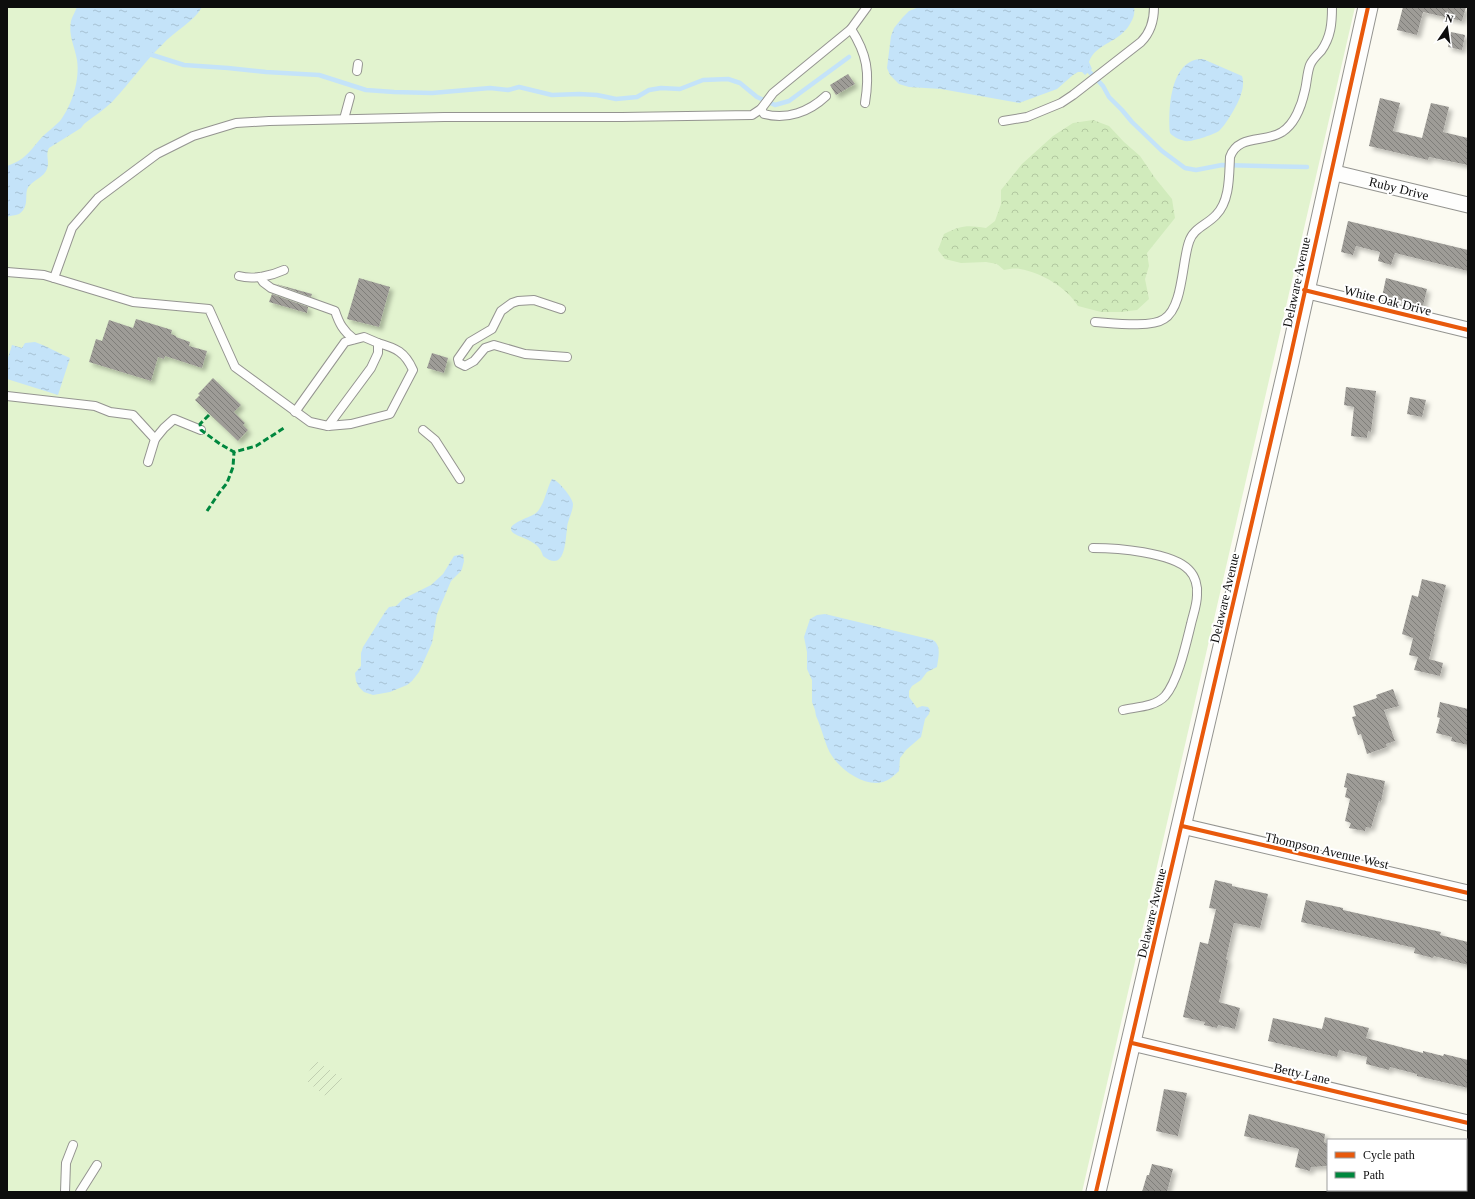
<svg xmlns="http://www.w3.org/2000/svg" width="1475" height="1199" font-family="'Times New Roman',serif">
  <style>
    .grass { fill: #e2f3cf }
    .forest { fill: url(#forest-crowns) }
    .garden { fill: url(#garden-furrows) }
    .water { fill: url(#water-ripples) }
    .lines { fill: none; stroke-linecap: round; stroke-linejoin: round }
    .stream { stroke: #c4e3f9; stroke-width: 4.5 }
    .building { fill: url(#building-back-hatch); filter: url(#shadow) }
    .service-casing { stroke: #949490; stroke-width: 10 }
    .minor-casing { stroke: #949490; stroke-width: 17 }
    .tertiary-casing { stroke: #949490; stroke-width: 21 }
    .service { stroke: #fefefd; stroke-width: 8 }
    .minor { stroke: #fefefd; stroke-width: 15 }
    .tertiary { stroke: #fefefd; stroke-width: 19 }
    .quiet { stroke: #00873e; stroke-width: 3; stroke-dasharray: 6 3; stroke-linecap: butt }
    .cycleway-casing { stroke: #fff; stroke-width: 6 }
    .cycleway { stroke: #e8590c; stroke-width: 4 }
    .labels { text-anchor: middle; stroke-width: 4; stroke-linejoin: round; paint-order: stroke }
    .street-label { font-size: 13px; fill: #0d0d0d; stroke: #fff }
  </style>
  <defs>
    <pattern id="forest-crowns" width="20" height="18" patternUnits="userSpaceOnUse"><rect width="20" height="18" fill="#d1ebbc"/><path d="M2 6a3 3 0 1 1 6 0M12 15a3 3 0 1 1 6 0" fill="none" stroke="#b2c8a0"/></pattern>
    <pattern id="garden-furrows" width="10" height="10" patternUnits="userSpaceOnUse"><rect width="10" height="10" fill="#e2f3cf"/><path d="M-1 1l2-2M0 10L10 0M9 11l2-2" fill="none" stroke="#c1cfb1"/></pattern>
    <pattern id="water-ripples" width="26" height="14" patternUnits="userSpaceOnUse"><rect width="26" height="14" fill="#c4e3f9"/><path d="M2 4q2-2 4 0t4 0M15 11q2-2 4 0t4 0" fill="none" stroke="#a7c2d4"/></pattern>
    <pattern id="building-back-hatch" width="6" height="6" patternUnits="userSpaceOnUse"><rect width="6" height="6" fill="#9e9c97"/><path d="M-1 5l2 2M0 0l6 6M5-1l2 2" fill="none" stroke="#7f7e7a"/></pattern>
    <filter id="shadow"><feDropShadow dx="3.5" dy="3.5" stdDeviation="2" flood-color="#0004"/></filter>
  </defs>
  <rect width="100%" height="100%" fill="#fbfaf1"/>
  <polygon class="grass" points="7,7 1355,7 1082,1192 7,1192"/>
  <path class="forest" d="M1093,120L1109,126L1124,142L1140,156L1155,178L1172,199L1175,218L1147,253L1149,266L1145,279L1149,299L1137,310L1121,312H1101L1078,306C1066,287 1042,273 1020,269C1015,268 1009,269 1004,270L997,264L986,262L961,263L945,259L938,250L944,234C962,225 967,225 986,228L995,221L1001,204V190L1022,164L1053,136L1073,123Z"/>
  <polygon class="garden" points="316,1061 342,1078 328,1098 304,1079"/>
  <g class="water">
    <path d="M77,7H202C193,23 174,31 162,45C144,62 130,83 113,101C105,109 93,117 84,124L81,128L49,148C45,155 50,161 47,169C44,177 34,180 29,186C23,193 31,206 19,214C15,216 11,215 7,217V166C25,160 30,151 42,137C47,132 54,127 60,121C72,105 80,80 77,60C75,47 68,35 71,21C72,17 75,12 77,7Z"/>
    <path d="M919,7H1134C1135,12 1134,17 1131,22C1121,43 1095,43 1089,62L1092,69L1085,75L1082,72H1078L1073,75L1057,89L1019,103L941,89L909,87L899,84L890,75L887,68L891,36L894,28L903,17L909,11Z"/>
    <path d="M1203,59L1242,76C1244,82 1243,89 1241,94C1239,103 1225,126 1219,131C1215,134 1194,141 1189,141C1183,142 1173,137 1170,133C1168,110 1170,58 1203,59Z"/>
    <path d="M35,342C47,346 58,353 70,358L58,395L7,379V361L12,345L22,348L25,343Z"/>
    <path d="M552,479C557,479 573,498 573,504C573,512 567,521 567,529C565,543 565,573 543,556C539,537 511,538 511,529C510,523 531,517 536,513C545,505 546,489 552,479Z"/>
    <polygon points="463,554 464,561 462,569 461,571 451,581 437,614 432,643 419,672 412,681 407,685 390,692 373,695 364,692 359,687 356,681 355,673 361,666 361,653 363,647 385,612 389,607 396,606 403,599 431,585 443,574 454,556"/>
    <path d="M825,614L933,640C942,646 938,658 937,667L927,672L921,680L912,686L909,691V697L917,708L922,706L928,707L930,710L929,714L925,719L921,737L906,750L900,758L899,771C894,776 889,780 883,782C865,787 842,771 832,756C825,746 822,728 816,716L815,710L812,702V680L807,669V652L804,637L810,619L817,615Z"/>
  </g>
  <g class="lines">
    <g class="stream">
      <polyline points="146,53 184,65 228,68 266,72 319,75 366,90 394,92 432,93 490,88 508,90 519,87 552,95 579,94 597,95 616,99 637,97 649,90 661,88 680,89 703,80 728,79 740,83 757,97 775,105 789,101 849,57"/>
      <polyline points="1085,67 1103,86 1109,97 1122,110 1132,122 1162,151 1185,168 1196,170 1222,165 1307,167"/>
    </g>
  </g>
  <g class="building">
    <polygon points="1403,7 1466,7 1462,21 1423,12 1417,35 1397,30"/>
    <polygon points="1451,32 1465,35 1462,50 1448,47"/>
    <polygon points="848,74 855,84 836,95 830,85"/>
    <polygon points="1380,98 1400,103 1393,131 1422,138 1431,103 1449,107 1443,132 1468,138 1468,165 1429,157 1428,160 1369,146"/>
    <polygon points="1348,221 1468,250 1468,271 1395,253 1391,265 1378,261 1380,252 1356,246 1353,255 1341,252"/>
    <polygon points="359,278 390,287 379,327 347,319"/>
    <polygon points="1386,278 1427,289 1423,306 1382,297"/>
    <polygon points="276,284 312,294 311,297"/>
    <polygon points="272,294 308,307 307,313 269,302"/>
    <polygon points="136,319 172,330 171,334 176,336 176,337 190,342 189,346 207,351 202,368 165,356 164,359 158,357 151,381 89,362 96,339 102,341 109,320 133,328"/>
    <polygon points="432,353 448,358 444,373 427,368"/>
    <polygon points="213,378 241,405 234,412 245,423 243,425 248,430 238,441 195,400 200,395 198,394"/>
    <polygon points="1346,387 1376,391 1371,432 1368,431 1367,438 1351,436 1354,407 1344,405"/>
    <polygon points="1410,397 1426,400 1422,417 1407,414"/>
    <polygon points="1422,579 1446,585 1434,634 1435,634 1429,659 1443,663 1440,676 1414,670 1418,657 1409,655 1413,638 1402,634 1412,595 1418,597"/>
    <polygon points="1393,689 1399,706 1384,710 1395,741 1386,744 1387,747 1367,754 1361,734 1358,735 1352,717 1356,716 1353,706 1377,698 1376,695"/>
    <polygon points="1440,702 1468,709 1468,745 1451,741 1452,737 1436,733 1440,718 1437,717"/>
    <polygon points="1347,773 1385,781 1381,802 1379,801 1371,828 1366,827 1365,831 1349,828 1351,823 1345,821 1350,799 1345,797 1347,788 1344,787"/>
    <polygon points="1215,880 1232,884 1232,886 1268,894 1260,928 1234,923 1226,959 1228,960 1219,1002 1240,1008 1235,1029 1218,1025 1217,1028 1204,1025 1205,1022 1183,1017 1200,942 1208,944 1216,909 1209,908"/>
    <polygon points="1306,900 1343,908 1343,910 1441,932 1440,935 1468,942 1468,965 1434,956 1433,958 1414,953 1415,948 1301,922"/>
    <polygon points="1325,1017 1369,1028 1366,1038 1423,1053 1423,1051 1443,1056 1444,1054 1468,1060 1468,1088 1417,1076 1417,1074 1390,1067 1389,1070 1366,1064 1367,1057 1339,1050 1337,1057 1268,1041 1273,1018 1322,1029"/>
    <polygon points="1164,1089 1187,1093 1178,1136 1156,1131"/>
    <polygon points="1249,1114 1325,1134 1324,1142 1328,1144 1328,1166 1311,1167 1310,1171 1295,1167 1299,1149 1244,1136"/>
    <polygon points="1152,1164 1173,1169 1167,1192 1142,1192 1147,1175 1149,1175"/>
  </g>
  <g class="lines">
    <g class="service-casing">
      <g id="service">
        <path d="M851,29C867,54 870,72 865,103"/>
        <polyline points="357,71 358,64"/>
        <path d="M761,109L764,114C787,120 809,112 826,96"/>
        <polyline points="344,119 350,97"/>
        <path d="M1003,121L1027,117L1061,103L1073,95L1141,42C1151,32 1154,21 1154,7"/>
        <path d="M7,272L44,275L133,302L209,309L235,367L310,422L328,426L351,424L390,414L413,370C405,352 396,348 378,343"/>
        <path d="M239,276C253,280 271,276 284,270"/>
        <path d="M260,277L263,282L271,288L335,311C339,323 343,331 354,339"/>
        <polyline points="54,278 72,228 98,198 157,154 193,136 236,123 269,121 444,117 622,117 752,115 761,109 773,93 851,29 867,7"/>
        <polyline points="561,309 534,300 518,301 512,303 501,311 492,329 470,342 458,359 459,363 465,366 474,361 485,348 494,345 525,354 567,357"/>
        <path d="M1095,322C1112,323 1151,328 1164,319C1183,308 1182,261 1189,242C1193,228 1207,225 1216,215C1230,201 1229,176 1230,157C1238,134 1265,143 1282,132C1295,124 1302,104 1305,90C1307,82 1307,73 1310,65C1312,60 1317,55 1321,51C1331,37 1332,23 1332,7"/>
        <polyline points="7,396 95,406 110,412 133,415 155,439 148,462"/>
        <polyline points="295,412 345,342 364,337 378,343 378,353 371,368 328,426"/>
        <polyline points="423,430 435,440 460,479"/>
        <polyline points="155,439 164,428 174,419 201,430"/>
        <path d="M1093,548C1116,548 1172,552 1189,570C1195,576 1198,586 1197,595C1197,605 1193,615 1191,624C1186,644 1178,681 1165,696C1155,707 1136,707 1123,710"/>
        <polyline points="65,1192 66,1163 73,1145"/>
        <polyline points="80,1192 97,1165"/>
      </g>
    </g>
    <g class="minor-casing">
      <g id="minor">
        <polyline points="1331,172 1468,205"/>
        <polyline points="1304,290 1468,330"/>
        <polyline points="1182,826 1468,893"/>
        <polyline points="1132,1043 1468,1123"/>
      </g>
    </g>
    <g class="tertiary-casing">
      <polyline id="tertiary" points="1096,1192 1289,363 1368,7"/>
    </g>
    <use href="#service" class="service"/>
    <use href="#minor" class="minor"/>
    <use href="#tertiary" class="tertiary"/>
    <g class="quiet">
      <polyline points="209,415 200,424 201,430 220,444 234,452 256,446 284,428"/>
      <polyline points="207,511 219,493 227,483 233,467 234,452"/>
    </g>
    <g class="cycleway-casing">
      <g id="cycleway">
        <polyline points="1304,290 1468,330"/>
        <polyline points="1182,826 1468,893"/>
        <polyline points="1132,1043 1468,1123"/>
        <polyline points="1096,1192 1289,363 1368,7"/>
      </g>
    </g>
    <use href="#cycleway" class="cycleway"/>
  </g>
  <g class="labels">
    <g class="street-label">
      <text transform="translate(1399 188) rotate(14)" y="5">Ruby Drive</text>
      <text transform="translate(1296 282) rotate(-78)" y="5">Delaware Avenue</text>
      <text transform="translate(1388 300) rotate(14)" y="5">White Oak Drive</text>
      <text transform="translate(1224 598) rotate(-77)" y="5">Delaware Avenue</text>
      <text transform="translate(1327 850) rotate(13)" y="5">Thompson Avenue West</text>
      <text transform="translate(1151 913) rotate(-77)" y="5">Delaware Avenue</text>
      <text transform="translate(1302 1073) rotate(13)" y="5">Betty Lane</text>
    </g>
  </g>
  <rect width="1475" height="1199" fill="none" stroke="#0d0d0d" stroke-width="16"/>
  <rect x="1327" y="1139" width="140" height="52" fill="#ffffff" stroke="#9e9e9e"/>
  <rect x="1335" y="1152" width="20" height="6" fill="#e8590c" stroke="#9e9e9e"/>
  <text x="1363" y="1159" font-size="12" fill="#0d0d0d">Cycle path</text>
  <rect x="1335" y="1172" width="20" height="6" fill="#00873e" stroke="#9e9e9e"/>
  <text x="1363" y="1179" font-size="12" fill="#0d0d0d">Path</text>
  <g transform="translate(1447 28) rotate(13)" stroke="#ffffff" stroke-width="3" paint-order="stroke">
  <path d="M0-3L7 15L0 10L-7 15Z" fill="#0d0d0d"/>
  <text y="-6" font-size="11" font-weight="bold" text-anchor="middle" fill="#0d0d0d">N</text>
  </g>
</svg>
